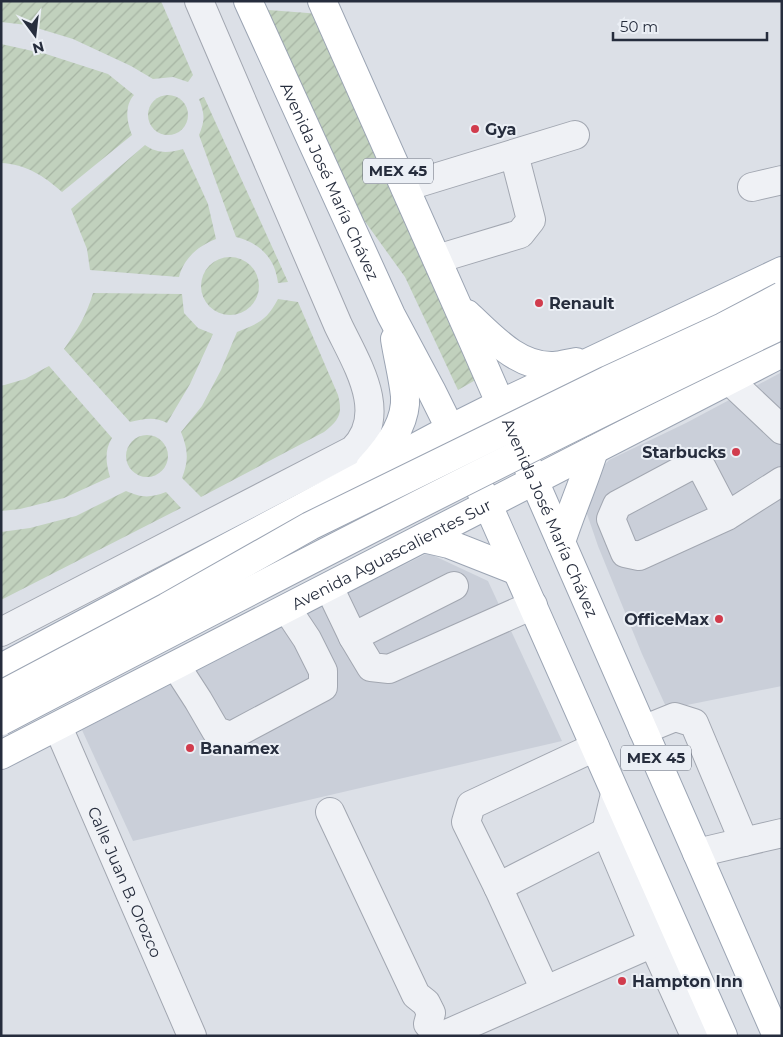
<svg xmlns="http://www.w3.org/2000/svg" width="783" height="1037" font-family="Montserrat,sans-serif">
  <style>
    .built { fill: #cacfd9 }
    .garden { fill: url(#garden-furrows) }
    .lines { fill: none; stroke-linecap: round; stroke-linejoin: round }
    .minor-casing { stroke: #a2a7b1; stroke-width: 30 }
    .major-casing { stroke: #9ba4b3; stroke-width: 30 }
    .minor { stroke: #eff1f5; stroke-width: 28 }
    .major { stroke: #fff; stroke-width: 28 }
    .major-bridge-casing { stroke: #9ba4b3; stroke-width: 30; stroke-linecap: butt }
    .major-bridge { stroke: #fff; stroke-width: 28 }
    .poi-dot { fill: #d13c4d; stroke: #ebeff5; stroke-width: 2 }
    .labels { text-anchor: middle; stroke-width: 4; stroke-linejoin: round; paint-order: stroke }
    .shield { fill: #ebeff5; stroke: #616774; stroke-width: 1 }
    .shield-label { font-size: 15px; font-weight: bold; fill: #262d3d }
    .poi-label { font-size: 16px; font-weight: bold; fill: #262d3d; stroke: #ebeff5; text-anchor: start }
    .street-label { font-size: 16px; fill: #262d3d; stroke: #ebeff5 }
  </style>
  <defs>
    <pattern id="garden-furrows" width="10" height="10" patternUnits="userSpaceOnUse" patternTransform="scale(1.25)"><rect width="10" height="10" fill="#c1d1bd"/><path d="M-1 1l2-2M0 10L10 0M9 11l2-2" fill="none" stroke="#a6b4a3"/></pattern>
  </defs>
  <rect width="100%" height="100%" fill="#dce0e7"/>
  <g class="built">
    <polygon points="782,372 782,686 667,709 642,654 598,546 586,511 598,472 609,460 686,423"/>
    <polygon points="428,553 488,581 562,741 133,841 82,730 239,647"/>
  </g>
  <g class="garden">
    <polygon points="1,1 161,1 193,75 188,82 173,77 153,79 131,66 73,39 27,25 1,22"/>
    <polygon points="255,9 321,14 479,378 458,390 405,277 330,173"/>
    <path d="M1,44L46,54L108,74L134,95C124,106 127,122 132,135L62,192C44,176 26,164 1,163Z"/>
    <circle cx="168" cy="115" r="20"/>
    <path d="M204,97L288,282L278,283C275,258 260,243 236,237L199,135C205,120 205,115 199,99Z"/>
    <path d="M145,145C158,154 168,153 183,149L208,204L216,239C198,246 184,258 179,277L90,270L87,249L71,209Z"/>
    <circle cx="230" cy="286" r="29"/>
    <path d="M93,293L182,294L184,313L198,328L213,334L190,384L167,423C154,416 144,419 130,422L64,349C77,331 87,314 93,293Z"/>
    <path d="M278,299L298,302L338,395C343,414 339,420 324,432L201,497L182,478C189,460 188,450 181,432L202,406L221,370L237,332C259,323 266,321 278,299Z"/>
    <path d="M49,366L112,438C104,451 106,463 110,477L64,498L20,509L1,511V386L25,379Z"/>
    <circle cx="147" cy="456" r="21"/>
    <path d="M126,491C142,498 150,498 166,492L181,508L1,600V532L30,528L76,516Z"/>
  </g>
  <g class="lines">
    <g class="minor-casing">
      <g id="minor">
        <polyline points="405,187 575,135"/>
        <polyline points="752,187 782,180"/>
        <polyline points="437,259 520,234 531,220 514,154"/>
        <polyline points="729,380 782,430"/>
        <polyline points="727,516 702,468 690,466 617,505 611,519 625,553 639,556 727,516 782,481"/>
        <polyline points="329,587 353,637 454,586"/>
        <path d="M1,632L353,450C390,414 356,363 338,325L199,1"/>
        <polyline points="353,637 371,667 389,669 533,605"/>
        <polyline points="176,666 198,700 216,731 231,736 323,687 323,671 307,639 287,609"/>
        <path id="s1" d="M58,727L192,1036"/>
        <polyline points="643,730 675,717 694,723 744,842"/>
        <polyline points="615,794 606,832 653,943 695,1036"/>
        <polyline points="330,812 416,995 426,1003 431,1013 428,1024"/>
        <polyline points="697,853 782,833"/>
        <polyline points="498,887 466,822 471,805 595,747"/>
        <polyline points="545,990 498,887 606,832"/>
        <polyline points="442,1036 653,943"/>
      </g>
    </g>
    <g class="major-casing">
      <g id="major">
        <path id="s2" d="M248,1L391,315L431,390L488,505L723,1036"/>
        <path id="s3" d="M322,1L473,341L777,1036"/>
        <path d="M467,314C491,336 517,367 553,366C561,366 569,363 576,362"/>
        <path d="M370,467C387,449 407,423 405,396C403,377 398,358 395,339"/>
        <polyline points="423,538 449,544 515,570"/>
        <path d="M561,542C571,511 584,482 594,450"/>
        <polyline points="1,668 450,429 500,404 782,271"/>
        <path id="s4" d="M1,755L782,353"/>
      </g>
    </g>
    <use href="#minor" class="minor"/>
    <use href="#major" class="major"/>
    <g class="major-bridge-casing">
      <g id="major-bridge">
        <polyline points="1,695 167,607 310,526 608,380 723,327 782,296"/>
        <path d="M1,721C259,586 518,451 782,325"/>
      </g>
    </g>
    <use href="#major-bridge" class="major-bridge"/>
  </g>
  <g class="poi-dot">
    <circle cx="475" cy="129" r="5"/>
    <circle cx="539" cy="303" r="5"/>
    <circle cx="736" cy="452" r="5"/>
    <circle cx="719" cy="619" r="5"/>
    <circle cx="190" cy="748" r="5"/>
    <circle cx="622" cy="981" r="5"/>
  </g>
  <g class="labels">
    <g class="shield">
      <rect x="363" y="158.5" width="70" height="25" rx="4"/>
      <rect x="621" y="745.5" width="70" height="25" rx="4"/>
    </g>
    <g class="shield-label">
      <text x="398" y="176">MEX 45</text>
      <text x="656" y="763">MEX 45</text>
    </g>
    <g class="poi-label">
      <text x="485" y="135">Gya</text>
      <text x="549" y="309">Renault</text>
      <text x="726" y="458" text-anchor="end">Starbucks</text>
      <text x="709" y="625" text-anchor="end">OfficeMax</text>
      <text x="200" y="754">Banamex</text>
      <text x="632" y="987">Hampton Inn</text>
    </g>
    <g class="street-label">
      <text dy="6" stroke="none"><textPath href="#s2" startOffset="198">Avenida José María Chávez</textPath></text>
      <text dy="6" stroke="none"><textPath href="#s3" startOffset="565">Avenida José María Chávez</textPath></text>
      <text dy="6" stroke="none"><textPath href="#s4" startOffset="439">Avenida Aguascalientes Sur</textPath></text>
      <text dy="6" stroke="none"><textPath href="#s1" startOffset="169">Calle Juan B. Orozco</textPath></text>
    </g>
  </g>
  <rect width="783" height="1037" fill="none" stroke="#262d3d" stroke-width="5"/>
  <g transform="translate(35 35) rotate(165)" stroke="#ebeff5" stroke-width="4" paint-order="stroke">
  <path d="M0-4L9 19L0 12L-9 19Z" fill="#262d3d"/>
  <text y="-8" font-size="14" font-weight="bold" text-anchor="middle" fill="#262d3d">N</text>
  </g>
  <path d="M613 32v8h154v-8" fill="none" stroke="#262d3d" stroke-width="2.5"/>
  <text x="620" y="32" font-size="15" fill="#262d3d" stroke="#ebeff5" stroke-width="4" paint-order="stroke">50 m</text>
</svg>
